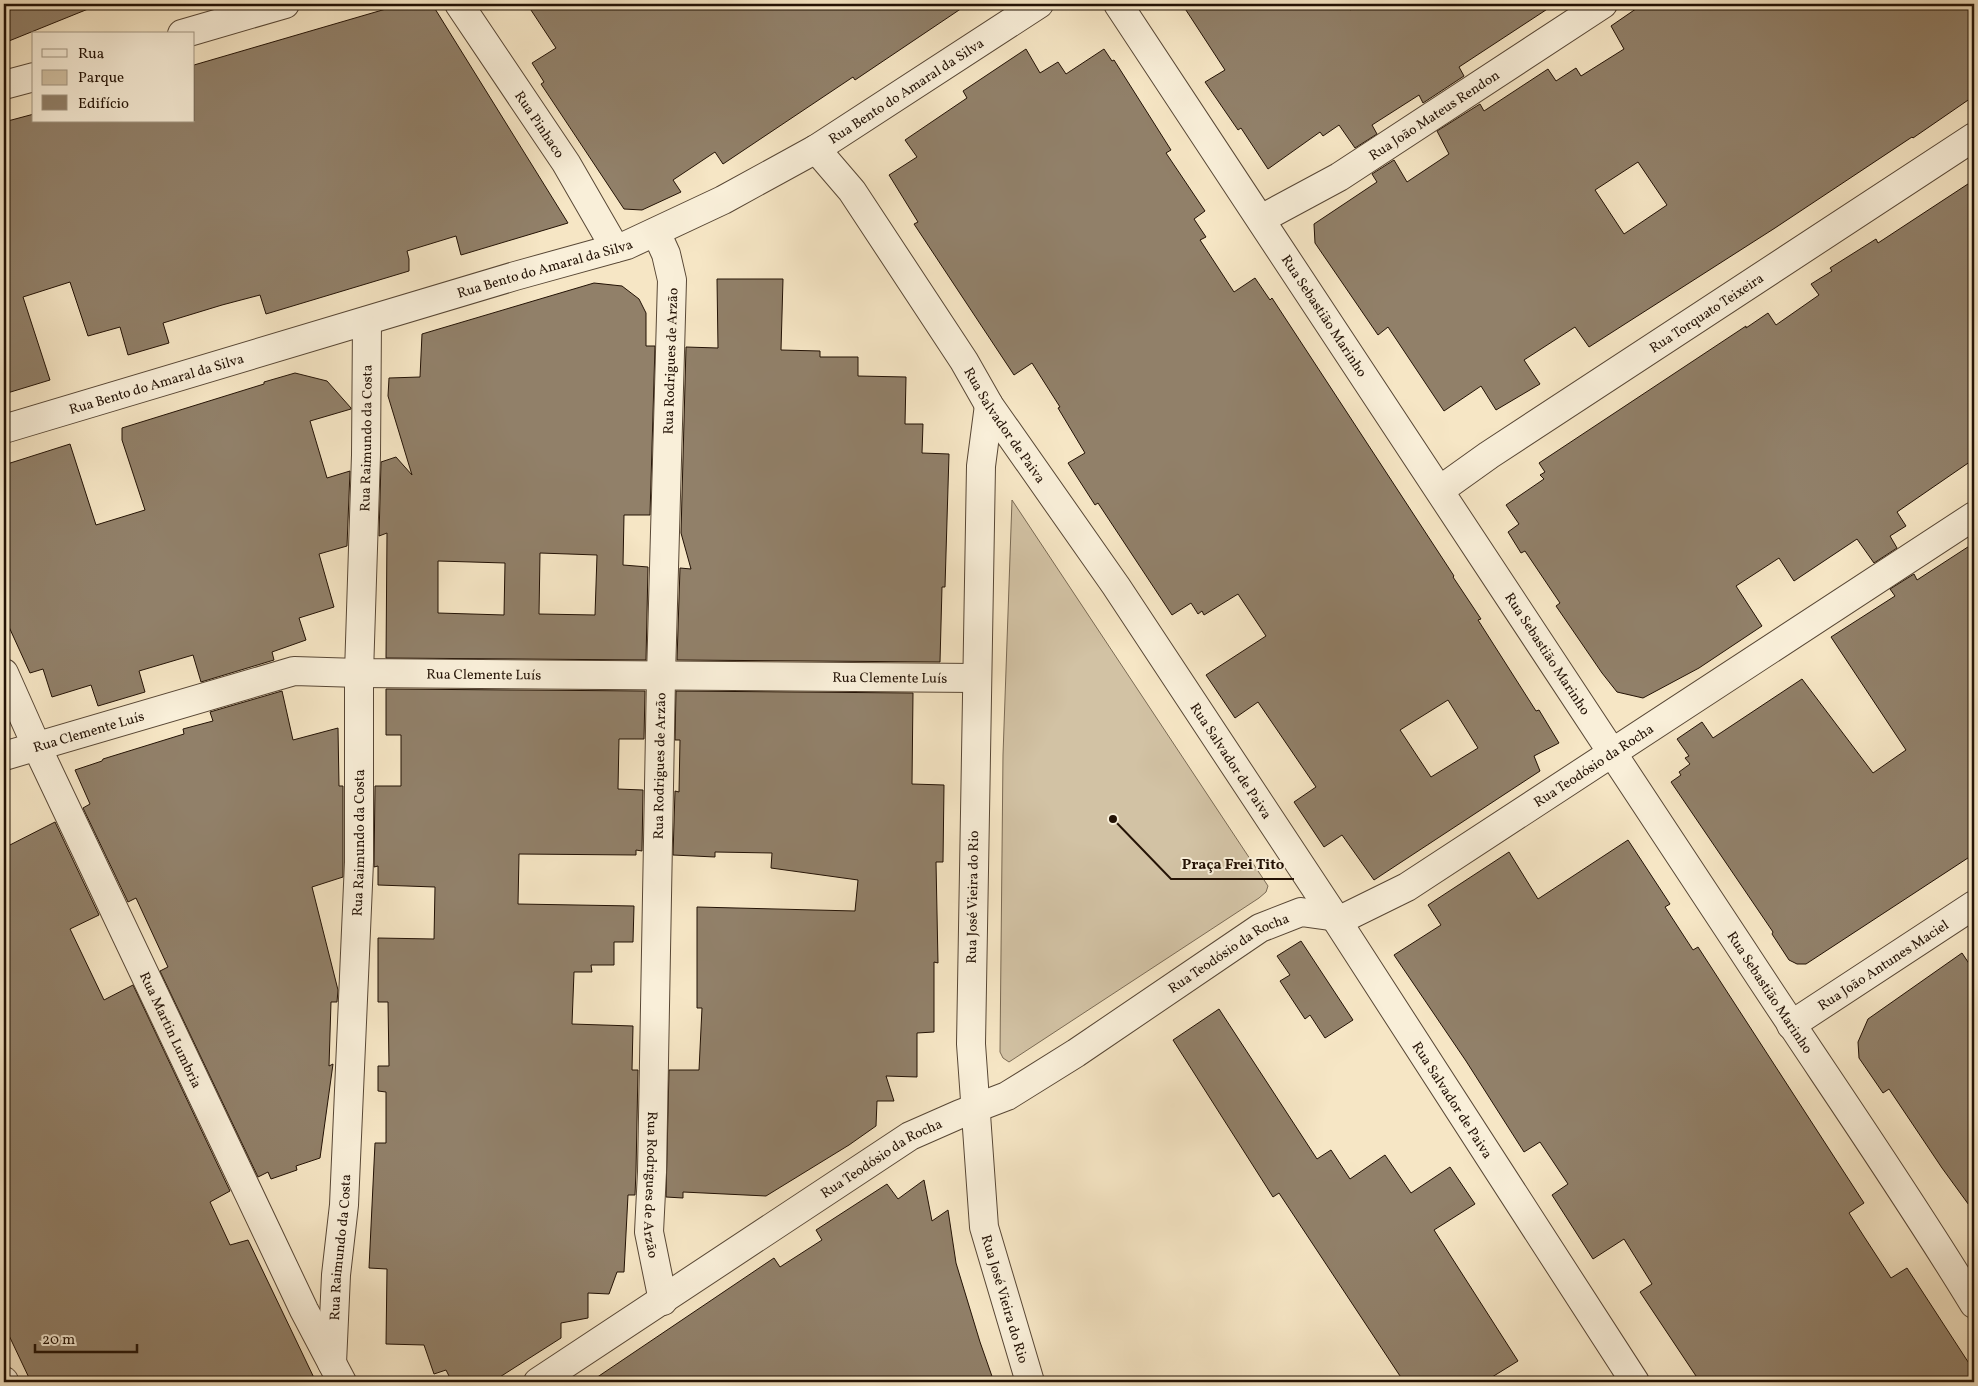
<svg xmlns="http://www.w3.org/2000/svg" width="1978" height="1386" font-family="Vollkorn,serif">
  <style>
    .green { fill: #d2c2a4; stroke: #7a6a54 }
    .building { fill: #918069; stroke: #231205; fill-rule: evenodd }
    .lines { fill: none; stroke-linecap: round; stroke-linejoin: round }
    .street-casing { stroke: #584735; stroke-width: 30 }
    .street { stroke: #f9efd9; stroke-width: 28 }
    .labels { text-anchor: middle; stroke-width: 4; stroke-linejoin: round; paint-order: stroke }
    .street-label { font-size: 14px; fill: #231205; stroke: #f9efd9 }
    .leader { fill: none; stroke: #231205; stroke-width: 2 }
    .callout-dot { fill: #231205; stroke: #f9efd9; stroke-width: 2 }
    .callout-label { font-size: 15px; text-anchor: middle; font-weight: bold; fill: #231205; stroke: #f9efd9; stroke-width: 4; stroke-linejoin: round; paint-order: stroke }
  </style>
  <rect width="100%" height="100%" fill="#f6e6c5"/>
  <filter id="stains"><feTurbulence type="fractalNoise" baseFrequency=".004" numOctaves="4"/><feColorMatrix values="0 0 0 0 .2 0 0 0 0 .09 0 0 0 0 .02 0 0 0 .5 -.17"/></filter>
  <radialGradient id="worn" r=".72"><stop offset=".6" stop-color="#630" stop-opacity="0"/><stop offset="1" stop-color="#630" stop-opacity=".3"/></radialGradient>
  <polygon class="green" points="1012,500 1268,886 1266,892 1259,898 1009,1062 1003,1058 1000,1052 1003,755"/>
  <g class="building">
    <polygon points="27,4 98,4 98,5 4,43 4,12"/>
    <polygon points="403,4 432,4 568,223 461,255 456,236 407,251 409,259 409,271 266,314 260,295 222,305 163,323 169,343 128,355 120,327 88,336 70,282 23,297 50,380 4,394 4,122 34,114 34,121 194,121 194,65"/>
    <polygon points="527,4 968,4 855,80 853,77 723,164 715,152 673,180 681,192 642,210 624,209 541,84 544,82 532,63 556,48"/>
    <polygon points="1182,4 1345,4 1350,10 1360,4 1555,4 1459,67 1464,76 1423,103 1419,95 1372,125 1377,134 1355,148 1339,125 1323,136 1320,132 1268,169 1241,128 1238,130 1205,82 1225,70"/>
    <path d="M1643,4H1974V96L1913,138L1912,137L1775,228L1589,347L1575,327L1524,360L1540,384L1496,410L1481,386L1444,411L1388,327L1378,335L1315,243L1314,224L1377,182L1372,174L1394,160L1407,182L1449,154L1437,131L1480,104L1484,111L1548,69L1556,81L1576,68L1581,76L1624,49L1611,26ZM1638,162L1667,205L1624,234L1595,190Z"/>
    <path d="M1026,49L1040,73L1058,62L1066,74L1104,49L1112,61L1114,60L1171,150L1166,153L1205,211L1194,219L1206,237L1200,240L1234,292L1255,278L1270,300L1272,298L1454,576L1453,577L1481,619L1478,620L1536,711L1539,710L1559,743L1534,756L1540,771L1374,880L1342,835L1324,847L1294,802L1316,787L1258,702L1235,718L1206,675L1266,636L1238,594L1204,615L1202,611L1198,614L1191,603L1172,615L1098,503L1095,505L1068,463L1085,453L1058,408L1060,407L1032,363L1014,375L914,224L918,222L889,175L917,157L905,140L967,98L963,91ZM1448,700L1478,748L1431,777L1400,730Z"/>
    <polygon points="1974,180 1974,459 1897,512 1906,526 1890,536 1897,548 1874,563 1857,539 1794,581 1779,558 1736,586 1762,626 1699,668 1643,698 1617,692 1602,673 1556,606 1560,603 1525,551 1521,553 1508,532 1519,524 1506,505 1544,479 1540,475 1545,472 1539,463 1746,326 1746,328 1768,313 1776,325 1819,295 1811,284 1832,271 1830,268 1876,239 1878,243"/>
    <polygon points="717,279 783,279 781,350 820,351 820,357 858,357 858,376 906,377 905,424 923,424 922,453 949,454 945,587 942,587 940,662 677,660 680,568 691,569 681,533 686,347 718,348"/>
    <path d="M594,283L622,286L639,299L646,313V346H655L650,515H624L623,565L648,567L646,660L386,658L387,533L379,536L381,462L396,457L412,475L388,396L389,378L420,377L422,334ZM540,553L597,555L595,615L539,614ZM438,561L505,563L504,615L438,613Z"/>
    <polygon points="295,373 327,381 351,408 351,409 310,421 327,478 350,471 347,546 319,554 334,607 299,618 306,640 272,652 274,660 201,682 193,655 139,671 145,692 98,706 91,685 52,697 43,669 30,673 4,616 4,465 70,444 96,525 145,510 122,440 122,428 264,384 264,382"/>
    <polygon points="1974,543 1974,854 1806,964 1797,964 1789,960 1772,934 1773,932 1671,782 1681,775 1679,772 1690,764 1685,758 1689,756 1677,739 1702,722 1713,738 1802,679 1873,773 1906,750 1831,637 1895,596 1890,589 1914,574 1917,580"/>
    <polygon points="386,689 645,691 644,739 619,739 618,789 643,790 642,851 636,850 636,855 519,854 518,904 634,906 633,942 614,942 614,965 591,965 592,972 574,972 572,1024 633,1026 632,1070 638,1070 636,1171 635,1195 628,1195 624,1272 617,1272 609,1294 588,1293 588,1318 561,1323 561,1338 492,1382 452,1382 446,1370 434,1374 424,1345 386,1344 387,1269 369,1268 375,1143 386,1143 386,1092 378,1091 378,1066 389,1066 388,1002 378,1002 378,938 434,939 435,887 378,885 378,866 374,867 375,786 401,786 401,735 386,735"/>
    <polygon points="282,691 293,740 338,728 339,786 343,786 343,877 312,887 338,990 337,1002 331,1002 329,1066 333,1064 320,1158 296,1166 297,1170 271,1179 268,1172 258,1177 160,971 168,967 136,898 128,902 83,808 90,804 75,770 102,761 103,759 184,734 183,729 213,721 210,712"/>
    <polygon points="676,691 913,693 912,784 944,785 943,862 936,862 938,963 934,962 934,1032 917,1033 917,1077 886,1076 894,1101 877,1101 876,1126 849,1145 766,1196 683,1192 683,1198 666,1197 669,1070 699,1070 702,1008 697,1008 697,907 855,911 858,880 771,868 772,853 715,852 715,857 673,855 675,791 679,792 680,740 675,740"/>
    <polygon points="55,822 99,915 70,929 104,1000 133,985 230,1191 210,1202 230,1245 248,1240 316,1382 31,1382 4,1325 4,848"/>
    <polygon points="1628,840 1670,904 1665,907 1693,950 1698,947 1864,1203 1849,1213 1863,1235 1891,1278 1907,1268 1974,1371 1974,1382 1700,1382 1640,1292 1652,1284 1624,1239 1593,1259 1552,1195 1568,1184 1540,1142 1524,1152 1466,1061 1394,955 1441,925 1428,905 1509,852 1538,899"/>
    <polygon points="1301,941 1353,1020 1325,1038 1310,1015 1305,1019 1280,981 1290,975 1277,956"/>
    <polygon points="1962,953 1974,971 1974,1212 1942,1168 1889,1089 1883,1093 1859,1058 1858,1042 1868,1019"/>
    <polygon points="1219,1009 1317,1159 1331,1150 1350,1179 1385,1155 1411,1193 1450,1167 1475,1204 1434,1230 1518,1361 1484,1382 1404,1382 1279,1193 1273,1197 1173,1040"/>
    <polygon points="924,1180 932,1221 948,1210 956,1263 980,1342 994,1382 590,1382 774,1258 780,1267 822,1240 816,1230 887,1184 898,1199"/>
  </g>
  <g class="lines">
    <g class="street-casing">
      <g id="street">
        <path id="s1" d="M459,4L566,163L615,248"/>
        <path id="s2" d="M1118,4C1327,319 1536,634 1743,951C1820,1069 1901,1184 1974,1304"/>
        <polyline points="182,34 285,4"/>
        <polyline points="4,85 34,77"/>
        <path id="s3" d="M816,149L852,191L964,361L989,405L1116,586L1334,916L1635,1382"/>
        <path id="s4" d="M1261,219L1339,177L1603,4"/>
        <path id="s5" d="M656,232L666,254L672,280L661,676L652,1172L649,1232L663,1301"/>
        <path id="s6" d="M989,405L981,466L971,1044L984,1227L1030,1382"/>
        <path id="s7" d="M4,429L515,276L627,245L723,200L816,149L1039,4"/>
        <path id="s8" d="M1440,490L1489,455L1974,137"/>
        <path id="s9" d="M4,673L36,745L304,1310L342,1382"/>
        <path id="s10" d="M4,756L294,671L359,673L976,678"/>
        <path id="s11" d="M1791,1025L1974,905"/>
        <path id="s12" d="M332,1363L336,1275L344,1205L359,862V673L366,455L367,321"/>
        <polyline points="4,1381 4,1382"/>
        <path id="s13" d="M538,1382L910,1136L960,1114L1007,1096L1076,1053L1260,928L1301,912L1344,918L1407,887L1974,516"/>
      </g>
    </g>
    <use href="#street" class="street"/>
  </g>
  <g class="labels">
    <g class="street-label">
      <text dy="5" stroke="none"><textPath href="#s7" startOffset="969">Rua Bento do Amaral da Silva</textPath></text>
      <text dy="5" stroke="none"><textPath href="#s4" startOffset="202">Rua João Mateus Rendon</textPath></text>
      <text dy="5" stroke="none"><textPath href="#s1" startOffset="145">Rua Pinhaco</textPath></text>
      <text dy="5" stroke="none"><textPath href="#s7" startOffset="564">Rua Bento do Amaral da Silva</textPath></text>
      <text dy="5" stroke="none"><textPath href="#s8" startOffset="320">Rua Torquato Teixeira</textPath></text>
      <text dy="5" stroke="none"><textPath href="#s2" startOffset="374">Rua Sebastião Marinho</textPath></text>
      <text transform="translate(670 361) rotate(-88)" y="5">Rua Rodrigues de Arzão</text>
      <text dy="5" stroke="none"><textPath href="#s7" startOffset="159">Rua Bento do Amaral da Silva</textPath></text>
      <text dy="5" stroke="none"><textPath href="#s3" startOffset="335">Rua Salvador de Paiva</textPath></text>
      <text dy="5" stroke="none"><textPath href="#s12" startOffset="926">Rua Raimundo da Costa</textPath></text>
      <text dy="5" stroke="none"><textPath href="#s2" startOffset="779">Rua Sebastião Marinho</textPath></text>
      <text dy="5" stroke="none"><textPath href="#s10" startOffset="492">Rua Clemente Luís</textPath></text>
      <text dy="5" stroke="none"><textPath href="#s10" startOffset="898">Rua Clemente Luís</textPath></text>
      <text dy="5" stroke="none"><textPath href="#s10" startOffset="88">Rua Clemente Luís</textPath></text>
      <text dy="5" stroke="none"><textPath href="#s3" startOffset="740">Rua Salvador de Paiva</textPath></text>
      <text dy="5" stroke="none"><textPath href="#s13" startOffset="1235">Rua Teodósio da Rocha</textPath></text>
      <text transform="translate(659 766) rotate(-89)" y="5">Rua Rodrigues de Arzão</text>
      <text dy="5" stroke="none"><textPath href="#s12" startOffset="521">Rua Raimundo da Costa</textPath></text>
      <text transform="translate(972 897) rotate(-89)" y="5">Rua José Vieira do Rio</text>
      <text dy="5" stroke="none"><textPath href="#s13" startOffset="815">Rua Teodósio da Rocha</textPath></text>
      <text dy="5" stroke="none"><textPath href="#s11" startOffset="110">Rua João Antunes Maciel</textPath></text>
      <text dy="5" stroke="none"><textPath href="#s2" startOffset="1184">Rua Sebastião Marinho</textPath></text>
      <text dy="5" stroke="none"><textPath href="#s9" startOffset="394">Rua Martin Lumbria</textPath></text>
      <text dy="5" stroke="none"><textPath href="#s3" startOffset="1145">Rua Salvador de Paiva</textPath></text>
      <text dy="5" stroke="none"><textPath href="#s13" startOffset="410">Rua Teodósio da Rocha</textPath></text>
      <text dy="5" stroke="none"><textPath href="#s5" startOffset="956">Rua Rodrigues de Arzão</textPath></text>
      <text dy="5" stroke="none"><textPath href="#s12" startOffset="116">Rua Raimundo da Costa</textPath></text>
      <text dy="5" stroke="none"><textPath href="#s6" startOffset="898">Rua José Vieira do Rio</textPath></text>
    </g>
  </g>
  <path class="leader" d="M1113 819L1171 879H1294"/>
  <circle class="callout-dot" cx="1113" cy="819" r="5"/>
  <g class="callout-label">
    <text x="1233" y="869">Praça Frei Tito</text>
  </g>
  <rect width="1978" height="1386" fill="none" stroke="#f6e6c5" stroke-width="20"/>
  <rect x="5" y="5" width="1968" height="1376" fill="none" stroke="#231205" stroke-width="2.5"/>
  <rect x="10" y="10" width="1958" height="1366" fill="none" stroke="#231205"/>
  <rect x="32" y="32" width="162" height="90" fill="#f9efd9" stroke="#a39784"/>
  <rect x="42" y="49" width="25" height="8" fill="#f9efd9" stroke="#a39784"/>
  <text x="78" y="58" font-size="15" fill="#231205">Rua</text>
  <rect x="42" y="70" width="25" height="15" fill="#d2c2a4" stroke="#a39784"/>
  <text x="78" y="82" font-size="15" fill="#231205">Parque</text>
  <rect x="42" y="95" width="25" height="15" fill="#918069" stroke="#a39784"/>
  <text x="78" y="108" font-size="15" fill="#231205">Edifício</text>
  <path d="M35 1344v8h102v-8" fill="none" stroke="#231205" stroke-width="2.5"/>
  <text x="42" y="1344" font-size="15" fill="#231205" stroke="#f9efd9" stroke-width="4" paint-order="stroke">20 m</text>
  <rect width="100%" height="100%" filter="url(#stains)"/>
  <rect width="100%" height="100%" fill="url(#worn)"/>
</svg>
